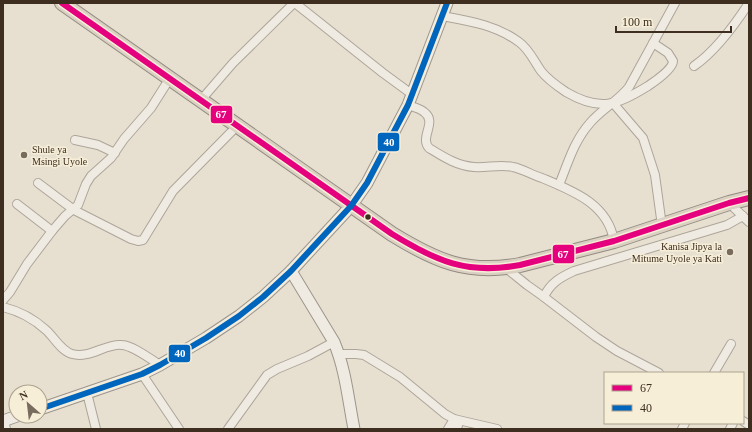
<svg xmlns="http://www.w3.org/2000/svg" width="752" height="432" font-family="'Times New Roman',serif">
  <style>
    .lines { fill: none; stroke-linecap: round; stroke-linejoin: round }
    .street-casing { stroke: #ada599; stroke-width: 10 }
    .secondary-casing { stroke: #9c958a; stroke-width: 13 }
    .highway-casing { stroke: #928b80; stroke-width: 16 }
    .street { stroke: #efebe3; stroke-width: 8 }
    .secondary { stroke: #efebe3; stroke-width: 11 }
    .highway { stroke: #dad1c2; stroke-width: 14 }
    .bus-1-casing { stroke: #f7eed8; stroke-width: 9 }
    .bus-2-casing { stroke: #f7eed8; stroke-width: 9 }
    .bus-1 { stroke: #e5007d; stroke-width: 6 }
    .bus-2 { stroke: #0065bd; stroke-width: 6 }
    .poi-dot { fill: #786c5e; stroke: #f7eed8; stroke-width: 1.5 }
    .bus-dot { fill: #3d2e20; stroke: #f7eed8; stroke-width: 1.5 }
    .labels { text-anchor: middle; stroke-width: 3; stroke-linejoin: round; paint-order: stroke }
    .poi-label { font-size: 10px; fill: #3d2e20; stroke: #f7eed8; text-anchor: start }
    .line-badge { stroke: #f7eed8; stroke-width: 1.5 }
    .badge-label { font-size: 11px; text-anchor: middle; font-weight: bold; fill: #fff }
  </style>
  <rect width="100%" height="100%" fill="#e7e0d1"/>
  <g class="lines">
    <g class="street-casing">
      <g id="street">
        <polyline points="295,3 383,73 413,95"/>
        <path d="M442,16C469,21 496,25 519,42C529,49 534,61 541,71C548,80 557,86 566,92C600,112 617,105 648,86C654,82 673,69 673,61L668,53L653,43"/>
        <path d="M694,66C716,51 734,26 749,3"/>
        <polyline points="201,100 233,63 294,3"/>
        <polyline points="613,103 643,138 655,175 662,226"/>
        <path d="M408,105C413,107 419,108 424,112C438,122 419,137 429,148C442,156 457,166 474,167C487,168 500,164 513,167C523,169 532,175 542,178C573,191 608,204 614,241"/>
        <polyline points="75,140 98,145 115,153"/>
        <polyline points="38,183 74,210 131,239 138,241 143,240 173,191 238,125"/>
        <path d="M559,185C568,163 574,141 590,123C602,109 618,101 629,87L675,3"/>
        <polyline points="729,203 749,222"/>
        <polyline points="17,204 52,231"/>
        <polyline points="506,268 527,285 544,297 596,337 617,351 659,373"/>
        <path d="M544,297C550,283 561,277 574,271L727,225L743,216"/>
        <polyline points="3,300 10,292 27,264 52,231 65,216 78,205 86,184 91,176 111,158 124,139 151,108 170,78"/>
        <path d="M3,307C19,311 34,319 46,330C54,337 61,351 72,354C90,359 106,343 122,345C134,346 150,359 160,365"/>
        <polyline points="339,354 356,354 364,355 400,377 445,414 454,419 497,429"/>
        <polyline points="714,373 731,344"/>
        <polyline points="142,374 179,429"/>
        <polyline points="87,393 96,429"/>
        <polyline points="4,420 6,429"/>
        <polyline points="743,421 749,425"/>
        <polyline points="228,429 267,375 277,369 308,356 334,342"/>
        <polyline points="448,429 454,419"/>
        <polyline points="457,429 459,421"/>
        <polyline points="682,429 685,423"/>
        <polyline points="730,429 733,423"/>
      </g>
    </g>
    <g class="secondary-casing">
      <g id="secondary">
        <path d="M291,271L334,342C346,371 348,399 354,429"/>
        <polyline points="40,409 142,374 160,365 206,338 239,316 263,297 291,271 351,206 367,183 408,105 447,3"/>
        <polyline points="3,421 17,416"/>
      </g>
    </g>
    <g class="highway-casing">
      <path id="highway" d="M62,3L392,234C436,261 467,275 520,265L614,241L729,203L749,198"/>
    </g>
    <use href="#street" class="street"/>
    <use href="#secondary" class="secondary"/>
    <use href="#highway" class="highway"/>
    <g class="bus-1-casing">
      <path id="bus-1" d="M62,3L392,234C436,261 467,275 520,265L614,241L729,203L749,198"/>
    </g>
    <g class="bus-2-casing">
      <polyline id="bus-2" points="40,409 142,374 160,365 206,338 239,316 263,297 291,271 351,206 367,183 408,105 447,3"/>
    </g>
    <use href="#bus-1" class="bus-1"/>
    <use href="#bus-2" class="bus-2"/>
  </g>
  <g class="poi-dot">
    <circle cx="24" cy="155" r="4"/>
    <circle cx="730" cy="252" r="4"/>
  </g>
  <circle class="bus-dot" cx="368" cy="217" r="3.5"/>
  <g class="labels">
    <g class="poi-label">
      <text x="32" y="153">Shule ya<tspan x="32" dy="12">Msingi Uyole</tspan></text>
      <text x="722" y="250" text-anchor="end">Kanisa Jipya la<tspan x="722" dy="12">Mitume Uyole ya Kati</tspan></text>
    </g>
  </g>
  <g class="line-badge">
    <rect x="210" y="105" width="23" height="19" rx="4" fill="#e5007d"/>
    <rect x="377" y="132" width="23" height="20" rx="4" fill="#0065bd"/>
    <rect x="552" y="244" width="23" height="20" rx="4" fill="#e5007d"/>
    <rect x="168" y="344" width="23" height="19" rx="4" fill="#0065bd"/>
  </g>
  <g class="badge-label">
    <text x="221" y="118">67</text>
    <text x="389" y="146">40</text>
    <text x="563" y="258">67</text>
    <text x="180" y="357">40</text>
  </g>
  <rect width="752" height="432" fill="none" stroke="#3d2e20" stroke-width="8"/>
  <rect x="604" y="372" width="140" height="52" fill="#f7eed8" stroke="#ada18e"/>
  <rect x="612" y="385" width="20" height="6" fill="#e5007d" stroke="#ada18e"/>
  <text x="640" y="392" font-size="12" fill="#3d2e20">67</text>
  <rect x="612" y="405" width="20" height="6" fill="#0065bd" stroke="#ada18e"/>
  <text x="640" y="412" font-size="12" fill="#3d2e20">40</text>
  <g transform="translate(28 404) rotate(332)"><circle r="19" fill="#f7eed8" stroke="#ada18e"/>
  <path d="M0-3L7 15L0 10L-7 15Z" fill="#786c5e"/>
  <text y="-6" font-size="11" font-weight="bold" text-anchor="middle" fill="#3d2e20">N</text>
  </g>
  <path d="M616 26v6h115v-6" fill="none" stroke="#3d2e20" stroke-width="2"/>
  <text x="622" y="26" font-size="12" fill="#3d2e20" stroke="#f7eed8" stroke-width="3" paint-order="stroke">100 m</text>
</svg>
